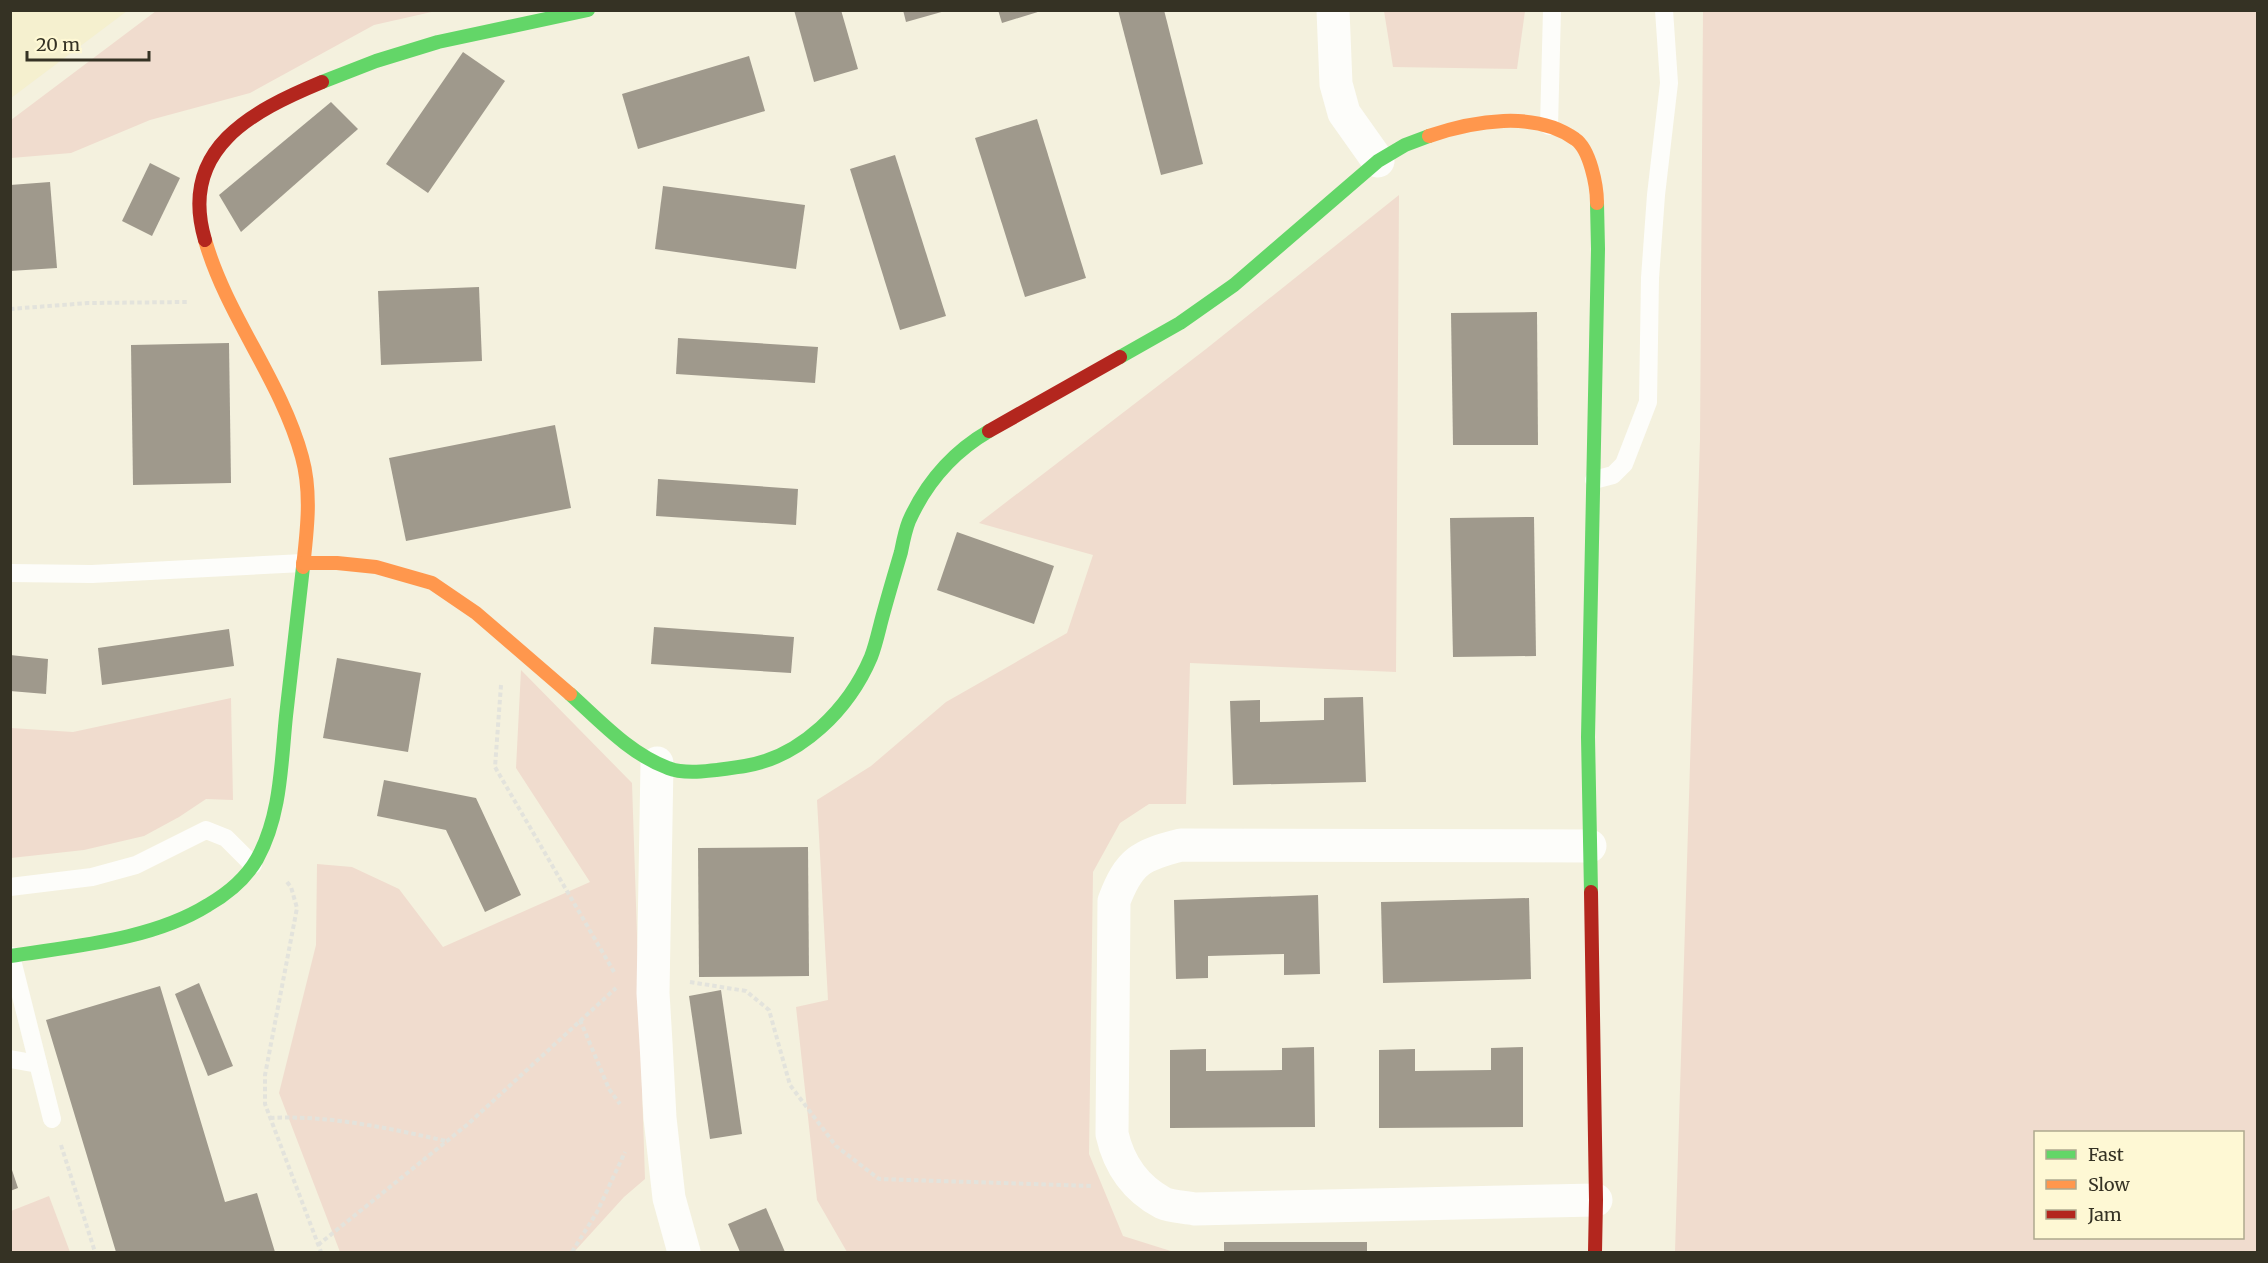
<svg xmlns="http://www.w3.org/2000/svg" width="2268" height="1263" font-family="Merriweather,serif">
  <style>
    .built { fill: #f5f0cf }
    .green { fill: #f0dcce; fill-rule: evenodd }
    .building { fill: #9f998c }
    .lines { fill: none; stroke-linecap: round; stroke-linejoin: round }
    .path { stroke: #e3e3dc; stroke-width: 4; stroke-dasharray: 4.5 3; stroke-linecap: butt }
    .lane { stroke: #fdfdfa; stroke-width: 18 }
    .street { stroke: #fdfdfa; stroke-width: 33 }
    .fast { stroke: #63d668; stroke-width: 14 }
    .slow { stroke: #ff974d; stroke-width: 14 }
    .jam { stroke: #b3261e; stroke-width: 14 }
  </style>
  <rect width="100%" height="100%" fill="#f4f1de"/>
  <polygon class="built" points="11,10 127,10 127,11 11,98"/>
  <g class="green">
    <polygon points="156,11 156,10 436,11 374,25 250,93 150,120 71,153 11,158 11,120"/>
    <polygon points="1384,11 1525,11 1517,69 1393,67"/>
    <path d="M1703,11H2257V1252H1675L1700,439ZM2242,1132V1238H2036V1132Z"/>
    <polygon points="1399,195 1396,672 1190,663 1186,804 1149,804 1120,823 1093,872 1089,1154 1123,1236 1174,1252 847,1252 817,1200 796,1007 828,1000 817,800 871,766 946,702 1067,633 1093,555 979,523 1206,349"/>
    <polygon points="521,670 632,783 645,1179 624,1197 574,1252 340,1252 279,1093 316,945 317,864 352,867 399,889 443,947 590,882 516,768"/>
    <polygon points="231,698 233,800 206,799 179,817 144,836 84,850 11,858 11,728 73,732"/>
    <polygon points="49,1196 70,1252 11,1252 11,1211"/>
  </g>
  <g class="building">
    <polygon points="794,10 841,10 858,69 814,82"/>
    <polygon points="903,10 945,10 945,11 906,22"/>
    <polygon points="998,10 1041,10 1041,11 1002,23"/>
    <polygon points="1118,10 1164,10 1203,164 1161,175"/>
    <polygon points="463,52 505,81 428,193 386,164"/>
    <polygon points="749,56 765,111 638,149 622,94"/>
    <polygon points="331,102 358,129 241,232 219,195"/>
    <polygon points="1037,119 1086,278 1025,297 975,138"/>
    <polygon points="895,155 946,316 900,330 850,169"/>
    <polygon points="150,163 180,178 152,236 122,221"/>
    <polygon points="50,182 57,268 10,271 10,185"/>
    <polygon points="663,186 805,205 796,269 655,249"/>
    <polygon points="479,287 482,361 381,365 378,291"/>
    <polygon points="1537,312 1538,445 1453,445 1451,313"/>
    <polygon points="678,338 818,347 815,383 676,374"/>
    <polygon points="229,343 231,483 133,485 131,345"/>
    <polygon points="555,425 571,508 406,541 389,458"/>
    <polygon points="658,479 798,489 796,525 656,516"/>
    <polygon points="1534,517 1536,656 1453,657 1450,518"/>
    <polygon points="957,532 1054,566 1034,624 937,590"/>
    <polygon points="654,627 794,637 791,673 651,664"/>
    <polygon points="229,629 234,666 102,685 98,648"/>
    <polygon points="10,655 48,659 46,694 10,691"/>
    <polygon points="337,658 421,673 408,752 323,738"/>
    <polygon points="1363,697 1366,782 1233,785 1230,701 1260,700 1260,722 1324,720 1324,698"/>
    <polygon points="384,780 476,798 521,895 485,912 446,830 377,816"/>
    <polygon points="808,847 809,976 699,977 698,848"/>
    <polygon points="1318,895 1320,974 1284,975 1284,954 1208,956 1208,978 1176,979 1174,900"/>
    <polygon points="1529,898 1531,979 1383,983 1381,902"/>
    <polygon points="199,983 233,1066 208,1076 175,994"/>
    <polygon points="160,986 225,1202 257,1193 275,1252 116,1252 46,1020"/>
    <polygon points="721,990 742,1134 710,1139 689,996"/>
    <polygon points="1314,1047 1315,1127 1170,1128 1170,1050 1206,1049 1206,1071 1282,1070 1282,1048"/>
    <polygon points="1523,1047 1523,1127 1379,1128 1379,1050 1415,1049 1415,1071 1491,1070 1491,1048"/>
    <polygon points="11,1167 18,1188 10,1191 10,1168"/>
    <polygon points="766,1208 785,1252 740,1252 728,1224"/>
    <rect x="1224" y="1242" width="143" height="10"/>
  </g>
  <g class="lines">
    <g class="path">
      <polyline points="10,309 88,303 187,302"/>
      <polyline points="501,685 495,767 614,972"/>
      <polyline points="287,882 291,887 297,908 265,1075 265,1104 321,1252"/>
      <polyline points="690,982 746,991 769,1010 790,1085 836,1146 879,1179 1092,1186"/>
      <polyline points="580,1020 609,1089 620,1104"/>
      <path d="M270,1118C329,1115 388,1128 446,1141"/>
      <polyline points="61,1145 95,1252"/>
      <polyline points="318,1245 468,1124 616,988"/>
      <polyline points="572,1252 597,1212 625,1152"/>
    </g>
    <g class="lane">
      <polyline points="1549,126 1552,10"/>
      <polyline points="1594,480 1613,475 1624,464 1648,402 1650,278 1656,195 1669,83 1664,10"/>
      <polyline points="10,573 92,574 303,563"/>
      <polyline points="10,887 92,877 136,865 206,830 226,838 253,865"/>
      <polyline points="11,956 52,1119"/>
      <polyline points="10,1059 38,1064"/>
    </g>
    <g class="street">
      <polyline points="1333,10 1336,84 1344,113 1378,161"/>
      <polyline points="657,763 653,993 656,1043 660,1118 669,1198 684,1252"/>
      <path d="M1590,846L1181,845C1141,855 1129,861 1114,901L1112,1134C1119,1165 1135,1188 1163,1203C1172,1207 1185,1207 1195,1209L1596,1200"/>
    </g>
    <g class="fast">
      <polyline points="322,82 376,61 438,42 588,10"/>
      <polyline points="1120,357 1180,323 1234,285 1378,161 1405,145 1429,136"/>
      <path d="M570,694C600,721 630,754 668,768C687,776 724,769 745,766C801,757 849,709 871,657C875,647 878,634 881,622C887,599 894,576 901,552C903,542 905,531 909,521C926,483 953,452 989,431"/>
      <polyline points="1591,892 1588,737 1598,249 1597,203"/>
      <path d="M10,956C74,946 152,940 208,905C227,894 246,878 257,859C281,816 281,764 286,716C292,667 297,617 303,567"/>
    </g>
    <g class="slow">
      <path d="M1429,136C1473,121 1535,110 1575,139C1590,149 1597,186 1597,203"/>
      <path d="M205,240C227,317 281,380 302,457C312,493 307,531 303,567"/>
      <polyline points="303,563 337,563 376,567 432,583 476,613 570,694"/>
    </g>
    <g class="jam">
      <path d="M205,240C178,149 252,111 322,82"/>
      <polyline points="989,431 1120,357"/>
      <polyline points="1591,892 1596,1200 1595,1252"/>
    </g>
  </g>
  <rect width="2268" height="1263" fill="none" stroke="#353224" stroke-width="24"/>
  <rect x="2034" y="1131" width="210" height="108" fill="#fef8d4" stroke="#aea98e" stroke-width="1.5"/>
  <rect x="2046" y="1150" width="30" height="9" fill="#63d668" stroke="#aea98e" stroke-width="1.5"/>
  <text x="2088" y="1161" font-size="18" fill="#353224">Fast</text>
  <rect x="2046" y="1180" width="30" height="9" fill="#ff974d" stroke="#aea98e" stroke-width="1.5"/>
  <text x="2088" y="1191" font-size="18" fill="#353224">Slow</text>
  <rect x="2046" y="1210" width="30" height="9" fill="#b3261e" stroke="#aea98e" stroke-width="1.5"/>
  <text x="2088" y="1221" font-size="18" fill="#353224">Jam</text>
  <path d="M27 51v9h122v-9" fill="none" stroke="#353224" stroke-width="3"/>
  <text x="36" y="51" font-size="18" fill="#353224" stroke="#fef8d4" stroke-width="4.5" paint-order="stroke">20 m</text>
</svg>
